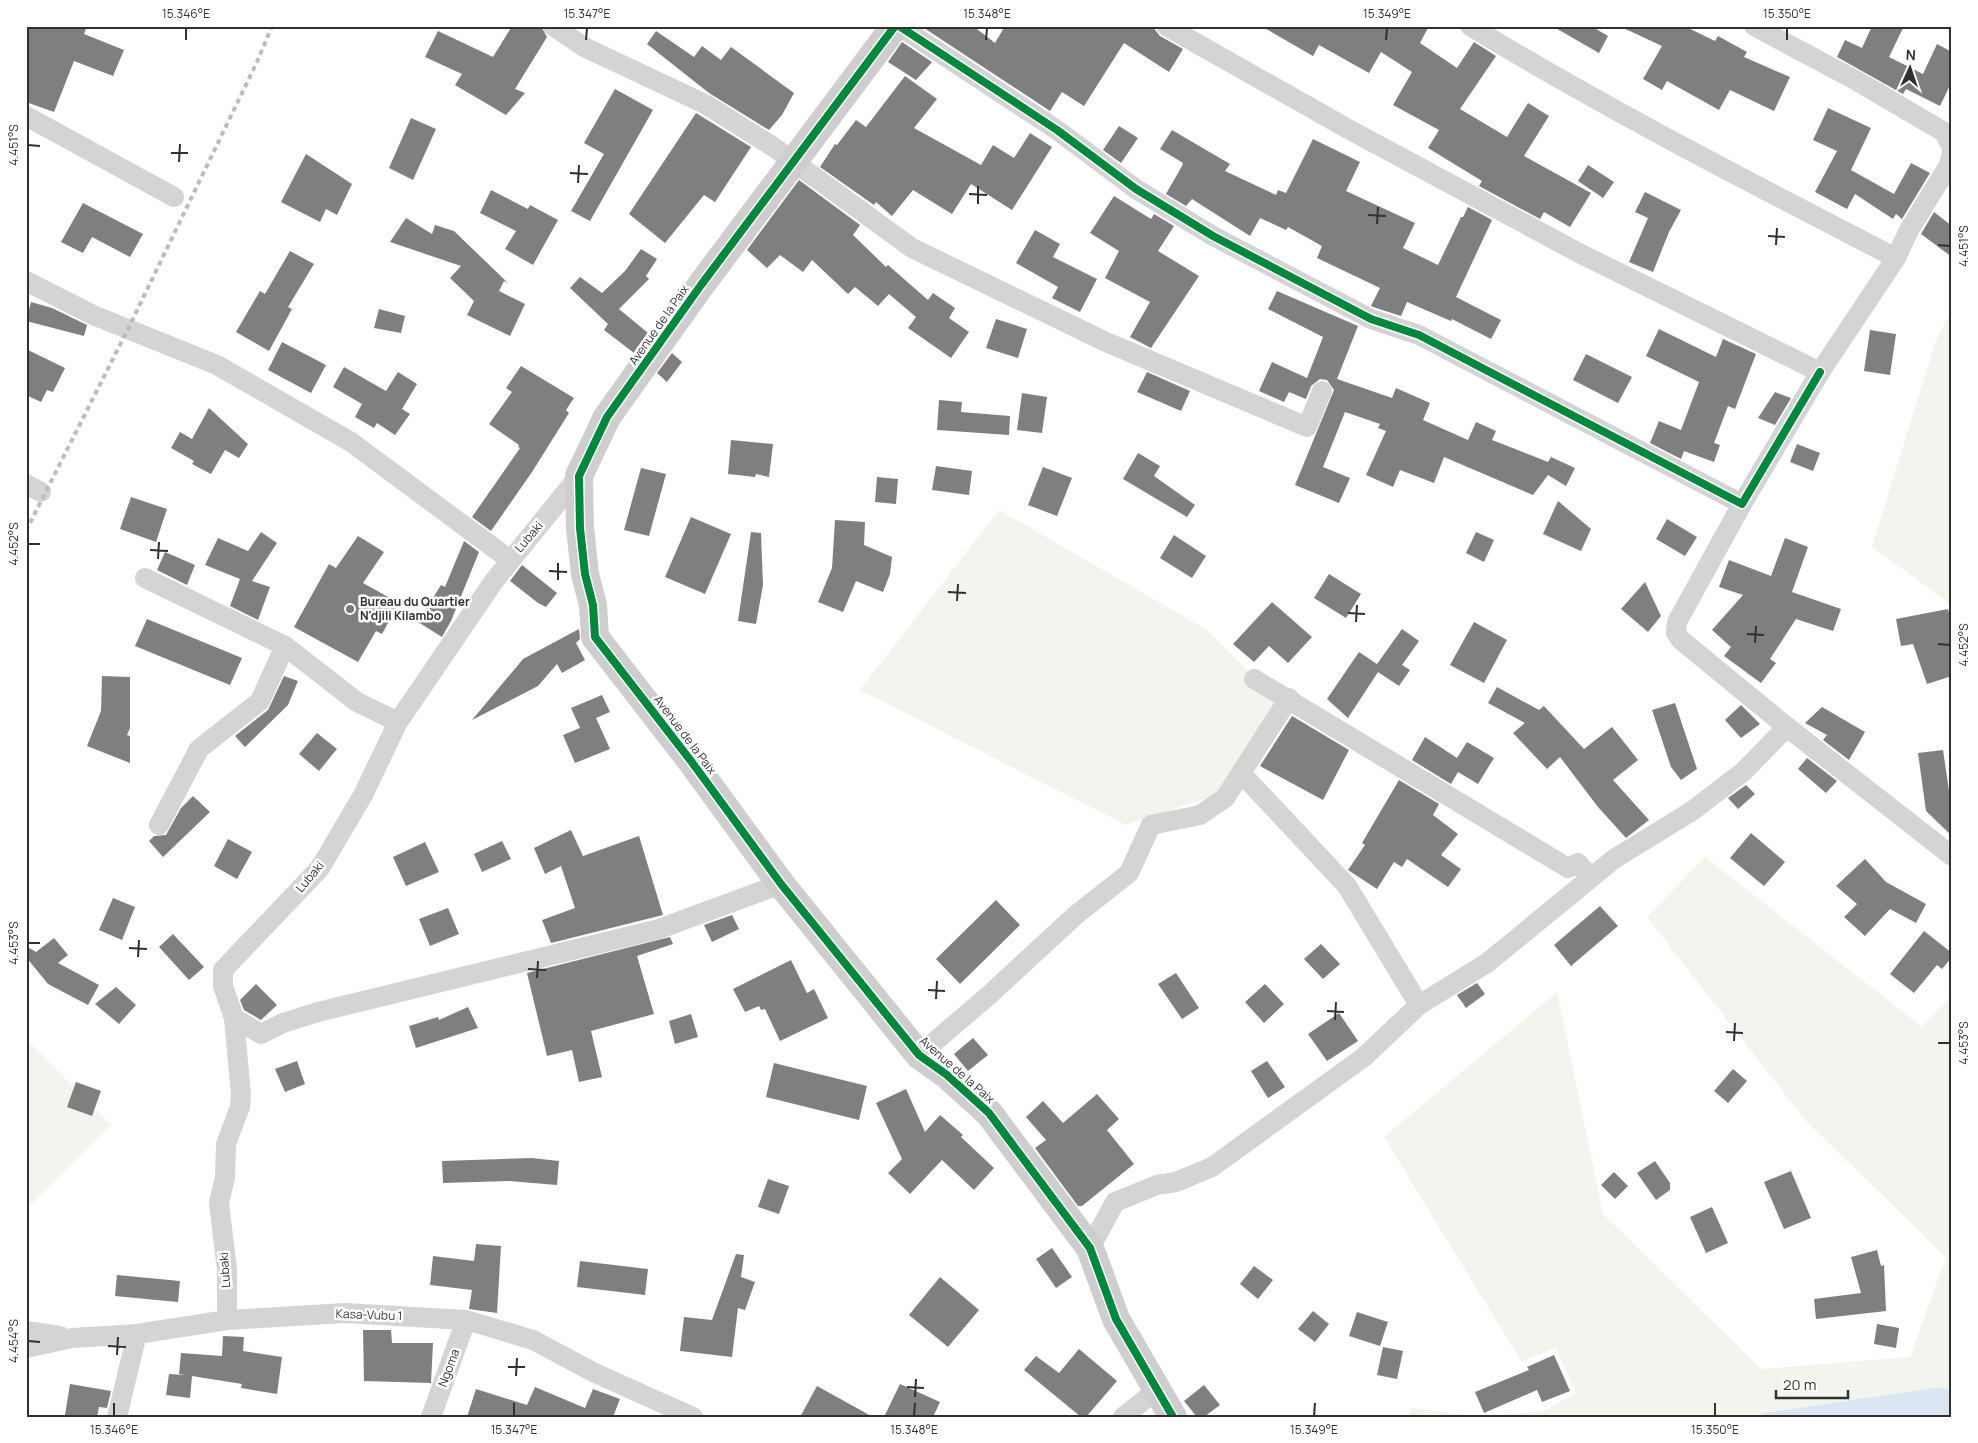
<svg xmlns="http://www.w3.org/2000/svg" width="1978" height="1443" font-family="Manrope,sans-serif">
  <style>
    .green { fill: #f1f5ed }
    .water { fill: #dae7f2 }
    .building { fill: #7f7f7f }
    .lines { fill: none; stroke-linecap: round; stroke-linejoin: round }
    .street { stroke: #d4d4d4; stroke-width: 20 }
    .secondary { stroke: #cecece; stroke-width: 28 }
    .rail { stroke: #bcbcbc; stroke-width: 4; stroke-dasharray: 5 4; stroke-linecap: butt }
    .cycleway-casing { stroke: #fff; stroke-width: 11 }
    .cycleway { stroke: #00873e; stroke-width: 8 }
    .ticks { fill: none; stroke: #303030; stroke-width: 2 }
    .poi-dot { fill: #787878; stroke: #fff; stroke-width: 2 }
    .labels { text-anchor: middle; stroke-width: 5; stroke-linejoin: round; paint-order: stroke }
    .street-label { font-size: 12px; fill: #303030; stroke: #fff }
    .poi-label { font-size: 12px; font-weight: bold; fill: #303030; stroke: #fff; text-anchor: start }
    .neatline { fill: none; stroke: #303030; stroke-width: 2 }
    .ticks-label { font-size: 12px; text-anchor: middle; fill: #303030 }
  </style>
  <rect width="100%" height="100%" fill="#fff"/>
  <g class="green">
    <polygon points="1952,308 1952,605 1872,547 1935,343"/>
    <polygon points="999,510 1207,630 1281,704 1222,793 1126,825 860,690"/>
    <polygon points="1705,857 1922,1027 1952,995 1952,1391 1940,1387 1764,1413 1757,1417 1407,1417 1412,1408 1479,1417 1544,1411 1576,1393 1556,1348 1521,1361 1384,1137 1557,992 1603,1214 1761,1369 1910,1357 1946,1257 1805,1120 1647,917"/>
    <polygon points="26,1039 111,1125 26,1209"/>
  </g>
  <polygon class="water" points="1940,1387 1952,1391 1952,1417 1757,1417 1764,1413"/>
  <g class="building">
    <polygon points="26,26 87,26 84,34 124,50 113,76 74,61 54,112 26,102"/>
    <polygon points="512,26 541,26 547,37 515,89 525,93 506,115 455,85 462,74 425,57 438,31 493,57"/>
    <polygon points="921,26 973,26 995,43 1005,26 1152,26 1160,36 1183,49 1169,72 1124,43 1084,106 1062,92 1050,111"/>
    <polygon points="1261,26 1429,26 1420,43 1457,68 1474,42 1496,56 1460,109 1507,137 1528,103 1549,116 1524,156 1591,193 1570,227 1544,212 1540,219 1479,186 1482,181 1428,148 1439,130 1393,105 1412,72 1381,52 1369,73 1319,45 1313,56"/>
    <polygon points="1552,26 1591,26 1608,36 1599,53"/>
    <polygon points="1619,26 1684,26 1715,41 1718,36 1747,52 1744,57 1790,77 1774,111 1730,90 1719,110 1667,81 1662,90 1643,79 1662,46"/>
    <polygon points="1872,26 1904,26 1889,57 1923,74 1937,44 1952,52 1952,81 1940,106 1906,89 1903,94 1837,57 1845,40 1862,48"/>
    <polygon points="656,31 694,57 702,46 721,60 731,47 794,93 782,115 769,130 709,93 647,44"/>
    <polygon points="902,42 932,62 916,80 888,62"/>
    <polygon points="905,76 937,99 914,128 981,165 993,145 1014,158 1030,133 1052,147 1012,210 971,184 952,214 913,190 892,216 876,202 874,205 820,167 835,144 837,145 856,120 866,127"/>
    <polygon points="615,89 653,110 590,221 571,211 604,154 584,143"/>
    <polygon points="1828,108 1871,128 1851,170 1894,194 1911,163 1930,173 1902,219 1896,214 1893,219 1855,194 1847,209 1815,192 1837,151 1813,140"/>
    <polygon points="696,113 751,147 715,202 704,195 665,243 629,214"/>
    <polygon points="411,118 436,129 413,180 389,168"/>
    <polygon points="1119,126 1138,138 1121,163 1103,150"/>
    <polygon points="1172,130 1230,164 1225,171 1276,195 1278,190 1286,193 1313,139 1360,162 1346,191 1415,223 1403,248 1438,265 1461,217 1463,217 1468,207 1492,220 1456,297 1501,320 1491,339 1452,319 1451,321 1407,302 1401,316 1376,308 1371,306 1380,288 1317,258 1322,246 1288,227 1286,230 1260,218 1250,236 1192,199 1186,206 1166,194 1182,166 1183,163 1160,149"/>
    <polygon points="306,154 352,184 337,215 326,209 320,222 281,202"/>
    <polygon points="1588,165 1614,182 1603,198 1578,181"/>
    <polygon points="799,180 860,225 853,235 886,267 888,265 928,300 933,293 955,308 949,318 969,332 951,358 908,328 916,317 889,294 878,306 855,287 848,294 812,260 803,272 780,255 767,268 747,250"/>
    <polygon points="491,190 528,209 530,205 558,220 533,265 505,249 516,231 480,213"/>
    <polygon points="1645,192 1681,210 1669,232 1653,272 1629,262 1648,218 1635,212"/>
    <polygon points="1114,196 1151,219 1154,214 1174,226 1158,251 1199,276 1151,348 1130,337 1150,302 1105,278 1119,251 1090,233"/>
    <polygon points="83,203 143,234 130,257 92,237 83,253 61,242"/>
    <polygon points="1934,212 1952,226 1952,257 1921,234"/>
    <polygon points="406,218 432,234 435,225 454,231 508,283 504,281 499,291 525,304 510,336 467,315 474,301 450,278 461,266 390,242"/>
    <polygon points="1035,230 1060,244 1053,257 1097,279 1080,312 1052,298 1058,287 1016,263"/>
    <polygon points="641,249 657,259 646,276 649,279 619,309 648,333 634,353 604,330 608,324 570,288 580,277 602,293 625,271"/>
    <polygon points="290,251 314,264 288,307 292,309 269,351 236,332 260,291 265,294"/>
    <polygon points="1277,291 1358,326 1337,379 1392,398 1396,388 1430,403 1423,420 1468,440 1476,422 1496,431 1492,440 1548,462 1551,457 1575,468 1566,486 1548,475 1533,495 1444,457 1434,483 1400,470 1393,487 1366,475 1386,431 1378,428 1380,424 1345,412 1323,467 1350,478 1339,503 1295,485 1334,390 1327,380 1320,379 1311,386 1306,399 1289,392 1284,402 1259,391 1272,362 1307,378 1323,337 1268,309"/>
    <polygon points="31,302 52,308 87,325 84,336 26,321"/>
    <polygon points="379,309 405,316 401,333 374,328"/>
    <polygon points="996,319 1027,329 1018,358 986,348"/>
    <polygon points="1659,329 1716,357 1723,339 1756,354 1735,409 1728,406 1714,443 1720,445 1714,462 1684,451 1681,459 1650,443 1659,421 1681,430 1699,382 1646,356"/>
    <polygon points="1870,330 1896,334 1890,375 1864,371"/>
    <polygon points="282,342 326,365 311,393 268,370"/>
    <polygon points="26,349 65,368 53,392 47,390 41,402 26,395"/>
    <polygon points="672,353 682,362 667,382 657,373"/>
    <polygon points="1586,354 1632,377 1618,403 1573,380"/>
    <polygon points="521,366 574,398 566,410 569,413 532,472 491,531 472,517 520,448 518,447 519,445 489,424 512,392 506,388"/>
    <polygon points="344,367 386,391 398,372 417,384 402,409 410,414 395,435 377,423 374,428 355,417 362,404 333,387"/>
    <polygon points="1147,372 1190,391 1181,411 1137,392"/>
    <polygon points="1775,392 1791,398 1775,425 1758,418"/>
    <polygon points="1022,393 1047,397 1042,433 1017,430"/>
    <polygon points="939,400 962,402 961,412 1010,416 1009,435 937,430"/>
    <polygon points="209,408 248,444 239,458 225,450 211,474 192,464 194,461 171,448 180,432 192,439"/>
    <polygon points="731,440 773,444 769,477 756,474 755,477 728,474"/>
    <polygon points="1797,444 1820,453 1813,471 1790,462"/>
    <polygon points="1138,453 1160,466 1154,476 1195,505 1187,517 1123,479"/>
    <polygon points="936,466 972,471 969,495 932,490"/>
    <polygon points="1043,467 1072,478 1057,516 1028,505"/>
    <polygon points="641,468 666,474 649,536 624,530"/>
    <polygon points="877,477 898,479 896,504 875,502"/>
    <polygon points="131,497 167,509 156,542 120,529"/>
    <polygon points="1558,501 1591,529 1581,551 1543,534"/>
    <polygon points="691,517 731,534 705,594 665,577"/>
    <polygon points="1667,519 1697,537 1685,556 1656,539"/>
    <polygon points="835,520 865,522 864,545 892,557 890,574 883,592 856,581 843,612 818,602 832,568"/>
    <polygon points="261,532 277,543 252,581 270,587 258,620 230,606 240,579 205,565 218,538 248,551"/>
    <polygon points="751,532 761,533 763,585 756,624 738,621"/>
    <polygon points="1476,532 1494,540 1484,562 1466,553"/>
    <polygon points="1174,535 1206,556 1192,578 1160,558"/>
    <polygon points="358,536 384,552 363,583 399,603 382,634 376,631 358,662 294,627 329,564 336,568"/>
    <polygon points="1785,538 1808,547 1792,592 1841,609 1833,631 1796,619 1770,659 1776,663 1761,683 1724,656 1731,647 1712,630 1743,595 1719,587 1729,560 1771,576"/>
    <polygon points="464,541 479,552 451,621 442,637 418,622 441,585 445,587"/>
    <polygon points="165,552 195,565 187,585 157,570"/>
    <polygon points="522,565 557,593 546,607 538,603 510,581"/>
    <polygon points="1329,574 1361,594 1346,618 1314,598"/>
    <polygon points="1645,582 1661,616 1648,632 1621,609"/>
    <polygon points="1272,602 1312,637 1288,663 1269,646 1254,662 1233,644"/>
    <polygon points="1948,609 1952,626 1952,676 1927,684 1913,644 1901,646 1896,619"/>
    <polygon points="147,619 242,658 230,685 135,646"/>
    <polygon points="1474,622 1507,640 1484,683 1450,665"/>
    <polygon points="579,629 580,639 576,643 585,660 562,673 557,664 538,686 472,720 523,659"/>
    <polygon points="1402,629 1419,641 1402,665 1410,670 1399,686 1378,672 1348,718 1327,699 1359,652 1377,664"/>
    <polygon points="102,676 130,677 130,728 127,735 130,736 130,763 87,746 101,711"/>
    <polygon points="284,676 298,681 288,705 245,747 235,736 268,710"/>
    <polygon points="1497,687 1539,710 1544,706 1584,749 1612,727 1638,760 1613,780 1649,820 1626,838 1598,807 1560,757 1547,769 1513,733 1525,723 1488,703"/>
    <polygon points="602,695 610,712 596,718 610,749 575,763 563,735 580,728 571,708"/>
    <polygon points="1675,703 1697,769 1681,780 1671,767 1652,710"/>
    <polygon points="1741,705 1760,724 1741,738 1725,720"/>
    <polygon points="1822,707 1865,732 1849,760 1823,740 1827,735 1805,723"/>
    <polygon points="1292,716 1349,750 1323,800 1260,766"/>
    <polygon points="317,733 337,749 319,771 299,754"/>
    <polygon points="1425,737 1457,758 1467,742 1494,758 1478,784 1458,772 1451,784 1412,760"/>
    <polygon points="1943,750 1952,811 1952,836 1926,811 1918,753"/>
    <polygon points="1807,758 1837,781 1826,793 1798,769"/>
    <polygon points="1399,780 1439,804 1433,815 1458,834 1441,855 1461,869 1448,887 1407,859 1402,867 1394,862 1377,889 1348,870 1365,845 1362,843"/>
    <polygon points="1746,785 1755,794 1738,809 1728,798"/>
    <polygon points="193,796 210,812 163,857 149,841 154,836 166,835 181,808"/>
    <polygon points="571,830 583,856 639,836 663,915 551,943 542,920 575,908 561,866 545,874 534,848"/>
    <polygon points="1751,833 1785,862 1764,886 1730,858"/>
    <polygon points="228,839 252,852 237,879 214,866"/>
    <polygon points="502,841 511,859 482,872 474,854"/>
    <polygon points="425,842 439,872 406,886 393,857"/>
    <polygon points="1865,859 1886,882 1926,904 1916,923 1890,909 1865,936 1844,917 1857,904 1836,886"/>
    <polygon points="113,898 135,907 122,940 99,930"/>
    <polygon points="996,900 1020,925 960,984 936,959"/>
    <polygon points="1600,906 1618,926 1571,966 1554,945"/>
    <polygon points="448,908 459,934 430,946 419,919"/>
    <polygon points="732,915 739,929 712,942 704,925"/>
    <polygon points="1924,931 1952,953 1952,957 1942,969 1937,965 1914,993 1890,974"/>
    <polygon points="173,934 204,967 189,980 159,947"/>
    <polygon points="670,937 673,944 637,956 654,1014 591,1031 602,1077 579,1082 572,1050 547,1056 527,973"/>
    <polygon points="54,938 68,955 58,963 99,985 88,1005 48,984 26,957 26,946 36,952"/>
    <polygon points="1321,944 1340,964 1323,979 1304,959"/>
    <polygon points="791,960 807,993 814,989 828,1018 780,1041 765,1009 761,1010 759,1006 745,1012 733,989"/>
    <polygon points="1176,973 1199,1008 1182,1019 1158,984"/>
    <polygon points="1477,983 1485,994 1466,1008 1457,995"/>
    <polygon points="256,984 277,1005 261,1020 244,1010 240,1000"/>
    <polygon points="1265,984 1284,1004 1264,1023 1245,1002"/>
    <polygon points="116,987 136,1005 119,1024 95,1004"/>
    <polygon points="468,1007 478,1028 416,1048 409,1026 438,1017 439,1020"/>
    <polygon points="1339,1013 1358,1041 1327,1061 1308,1034"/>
    <polygon points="691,1014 698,1037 675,1044 669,1021"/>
    <polygon points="973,1038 988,1055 968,1071 954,1054"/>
    <polygon points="297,1061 305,1084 285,1092 275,1069"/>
    <polygon points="1267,1061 1285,1087 1268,1098 1251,1071"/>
    <polygon points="774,1063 867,1086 859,1120 766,1097"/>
    <polygon points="1733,1069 1747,1081 1728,1103 1714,1091"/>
    <polygon points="76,1082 101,1091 92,1116 67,1107"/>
    <polygon points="906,1089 925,1132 940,1115 963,1135 961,1137 994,1168 974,1190 942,1160 910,1194 888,1173 902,1159 876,1103"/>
    <polygon points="1097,1094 1119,1119 1107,1130 1134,1164 1082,1206 1078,1206 1035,1148 1046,1140 1026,1117 1043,1101 1063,1123"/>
    <polygon points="532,1158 559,1161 557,1185 509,1181 443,1183 442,1161"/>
    <polygon points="1655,1161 1670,1183 1670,1190 1656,1200 1637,1173"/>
    <polygon points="1791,1171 1811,1218 1784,1229 1764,1182"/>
    <polygon points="1614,1172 1628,1186 1615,1199 1601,1185"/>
    <polygon points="768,1179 789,1186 779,1214 758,1207"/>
    <polygon points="1712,1207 1728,1243 1706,1253 1690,1217"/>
    <polygon points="476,1244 501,1246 497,1313 469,1309 472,1290 430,1285 433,1256 474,1261"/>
    <polygon points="1052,1248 1072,1277 1056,1288 1036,1259"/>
    <polygon points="1877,1250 1881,1266 1884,1265 1886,1311 1816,1319 1814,1299 1861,1293 1851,1257"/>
    <polygon points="736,1254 744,1255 741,1277 755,1282 745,1310 738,1308 732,1357 680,1351 684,1317 712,1320"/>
    <polygon points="580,1261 648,1269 645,1295 577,1287"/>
    <polygon points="1254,1266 1273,1280 1258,1299 1240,1284"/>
    <polygon points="117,1275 180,1281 178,1302 115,1296"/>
    <polygon points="940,1277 979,1310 948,1347 909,1315"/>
    <polygon points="1313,1311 1329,1324 1315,1342 1298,1329"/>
    <polygon points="1357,1312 1388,1322 1380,1346 1349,1336"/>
    <polygon points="1877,1324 1899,1328 1896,1348 1874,1344"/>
    <polygon points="363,1330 391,1330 392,1343 433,1343 431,1383 364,1381"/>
    <polygon points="223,1336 244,1337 243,1351 282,1357 277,1394 241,1388 242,1384 192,1376 190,1398 166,1395 169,1374 185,1375 179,1374 181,1353 222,1356"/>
    <polygon points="1383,1347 1403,1351 1397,1379 1377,1375"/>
    <polygon points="1079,1349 1117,1381 1086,1417 1081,1417 1024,1370 1036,1356 1059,1373"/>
    <polygon points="1554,1355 1570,1391 1542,1402 1537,1390 1484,1413 1475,1392 1529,1370 1527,1367"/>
    <polygon points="70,1384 111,1391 107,1408 99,1407 97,1417 65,1415"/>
    <polygon points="900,1384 940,1402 933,1417 884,1417"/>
    <polygon points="1204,1385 1220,1405 1204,1417 1197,1417 1184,1401"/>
    <polygon points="817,1386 873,1417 800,1417"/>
    <polygon points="535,1387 585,1408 593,1389 620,1399 613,1417 467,1417 476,1389 527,1405"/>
  </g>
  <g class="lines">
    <g class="street">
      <polyline points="553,26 584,47 705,104 772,146 912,248 1106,342 1307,427 1322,391"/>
      <polyline points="899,26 1057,130 1136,189 1213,236 1371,319 1419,335 1742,504 1820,372"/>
      <polyline points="1166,26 1350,130 1581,254 1820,372 1896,258 1909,230 1949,165 1952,152"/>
      <path d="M1470,26C1608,110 1753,184 1896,258"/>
      <polyline points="1754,26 1857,81 1944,132 1952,148"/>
      <polyline points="26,116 174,197"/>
      <polyline points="26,281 93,315 217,365 351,442 510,560"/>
      <polyline points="26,484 41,492"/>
      <polyline points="1742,504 1677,622 1676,633 1681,640 1787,727"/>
      <polyline points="145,578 285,646 357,702 398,722"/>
      <polyline points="1254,679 1568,868 1578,863 1590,877"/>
      <polyline points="1242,774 1347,886 1419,1005"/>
      <polyline points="159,825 199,749 260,701 285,646"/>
      <polyline points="234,1018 261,1034 283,1023 318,1012 659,929 781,884"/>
      <polyline points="919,1055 988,996 1077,914 1129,873 1151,825 1200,815 1225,798 1289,698"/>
      <polyline points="1090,1248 1115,1202 1157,1185 1176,1182 1212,1167 1364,1057 1419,1005 1487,963 1614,859 1692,811 1743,772 1787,727 1952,856"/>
      <polyline points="227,1320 227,1270 219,1203 225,1177 226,1144 240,1107 241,1095 234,1018 223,986 223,970 320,868 363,795 398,722 494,581 579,476"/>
      <polyline points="26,1331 60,1336"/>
      <polyline points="26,1348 72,1338 137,1334 227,1320 345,1313 466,1320 533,1340 595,1373 693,1417"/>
      <polyline points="117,1417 137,1334"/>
      <polyline points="431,1417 466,1320"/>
      <polyline points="1123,1417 1158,1389"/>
    </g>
    <polyline class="secondary" points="895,26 701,285 607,417 579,476 580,528 585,574 593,605 595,637 691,761 781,884 919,1055 947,1075 989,1113 1090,1248 1116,1319 1173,1417"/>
    <polyline class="rail" points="26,531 128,329 257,62 272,26"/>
    <g class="cycleway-casing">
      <g id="cycleway">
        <polyline points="895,26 701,285 607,417 579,476 580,528 585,574 593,605 595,637 691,761 781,884 919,1055 947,1075 989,1113 1090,1248 1116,1319 1173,1417"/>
        <polyline points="899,26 1057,130 1136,189 1213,236 1371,319 1419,335 1742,504 1820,372"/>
      </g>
    </g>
    <use href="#cycleway" class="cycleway"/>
  </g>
  <path class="ticks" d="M186,40V28M586,40L587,28M986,40L987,28M1386,40L1387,28M1787,40V28M28,145L40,146M171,153H188M179,162L180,144M570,173L588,174M578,183L579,165M969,194L987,195M978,204V186M1368,215L1386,216M1377,224L1378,207M1768,236L1785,237M1776,245L1777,228M1938,245L1950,246M28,544H40M150,550L168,551M158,559L159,542M549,571L567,572M558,580V563M948,592L966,593M957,601L958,584M1348,613L1365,614M1356,622L1357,605M1747,634L1764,635M1755,643L1756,626M1938,644L1950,645M28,943H40M129,948L147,949M138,957L139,940M528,969L546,970M537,978L538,961M928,990L945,991M936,999L937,981M1327,1011L1344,1012M1335,1020L1336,1002M1726,1032L1743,1033M1734,1041L1735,1023M1938,1043H1950M28,1341L40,1342M108,1346L126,1347M117,1355L118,1337M508,1367H525M516,1376L517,1358M907,1387L924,1388M915,1397L916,1379M114,1416V1403M514,1416V1403M914,1416L915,1403M1314,1416L1315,1403M1715,1416V1403"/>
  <circle class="poi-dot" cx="350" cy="609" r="5"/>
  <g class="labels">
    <g class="street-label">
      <text transform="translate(659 325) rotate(-55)" y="4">Avenue de la Paix</text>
      <text transform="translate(529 537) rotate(-50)" y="4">Lubaki</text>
      <text transform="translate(685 735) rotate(53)" y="4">Avenue de la Paix</text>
      <text transform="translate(310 877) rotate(-50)" y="4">Lubaki</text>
      <text transform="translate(957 1070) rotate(41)" y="4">Avenue de la Paix</text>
      <text transform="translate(225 1270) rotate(-94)" y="4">Lubaki</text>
      <text transform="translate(369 1315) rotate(2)" y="4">Kasa-Vubu 1</text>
      <text transform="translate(449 1368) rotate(-70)" y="4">Ngoma</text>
    </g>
    <g class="poi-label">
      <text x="360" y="606">Bureau du Quartier<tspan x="360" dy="14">N'djili Kilambo</tspan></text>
    </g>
  </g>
  <rect width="1978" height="1443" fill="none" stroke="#ffffff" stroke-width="55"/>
  <g transform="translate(1910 68) rotate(3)" stroke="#ffffff" stroke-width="4" paint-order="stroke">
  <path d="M0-4L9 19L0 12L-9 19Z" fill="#303030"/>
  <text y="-8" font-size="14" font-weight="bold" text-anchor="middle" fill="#303030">N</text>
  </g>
  <path d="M1776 1390v8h72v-8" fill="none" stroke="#303030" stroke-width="2.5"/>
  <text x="1783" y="1390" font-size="15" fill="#303030" stroke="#ffffff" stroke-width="4" paint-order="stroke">20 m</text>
  <rect x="28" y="28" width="1922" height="1388" class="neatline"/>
  <g class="ticks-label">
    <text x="186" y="18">15.346°E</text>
    <text x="587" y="18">15.347°E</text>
    <text x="987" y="18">15.348°E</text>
    <text x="1387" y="18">15.349°E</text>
    <text x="1787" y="18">15.350°E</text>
    <text transform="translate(14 145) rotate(-90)" y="4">4.451°S</text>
    <text transform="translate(1964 246) rotate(-90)" y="4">4.451°S</text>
    <text transform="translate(14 544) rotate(-90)" y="4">4.452°S</text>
    <text transform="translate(1964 645) rotate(-90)" y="4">4.452°S</text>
    <text transform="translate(14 943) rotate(-90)" y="4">4.453°S</text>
    <text transform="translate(1964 1043) rotate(-90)" y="4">4.453°S</text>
    <text transform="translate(14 1341) rotate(-90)" y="4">4.454°S</text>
    <text x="114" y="1434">15.346°E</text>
    <text x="514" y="1434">15.347°E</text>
    <text x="914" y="1434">15.348°E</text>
    <text x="1314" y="1434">15.349°E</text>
    <text x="1715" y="1434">15.350°E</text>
  </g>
</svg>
